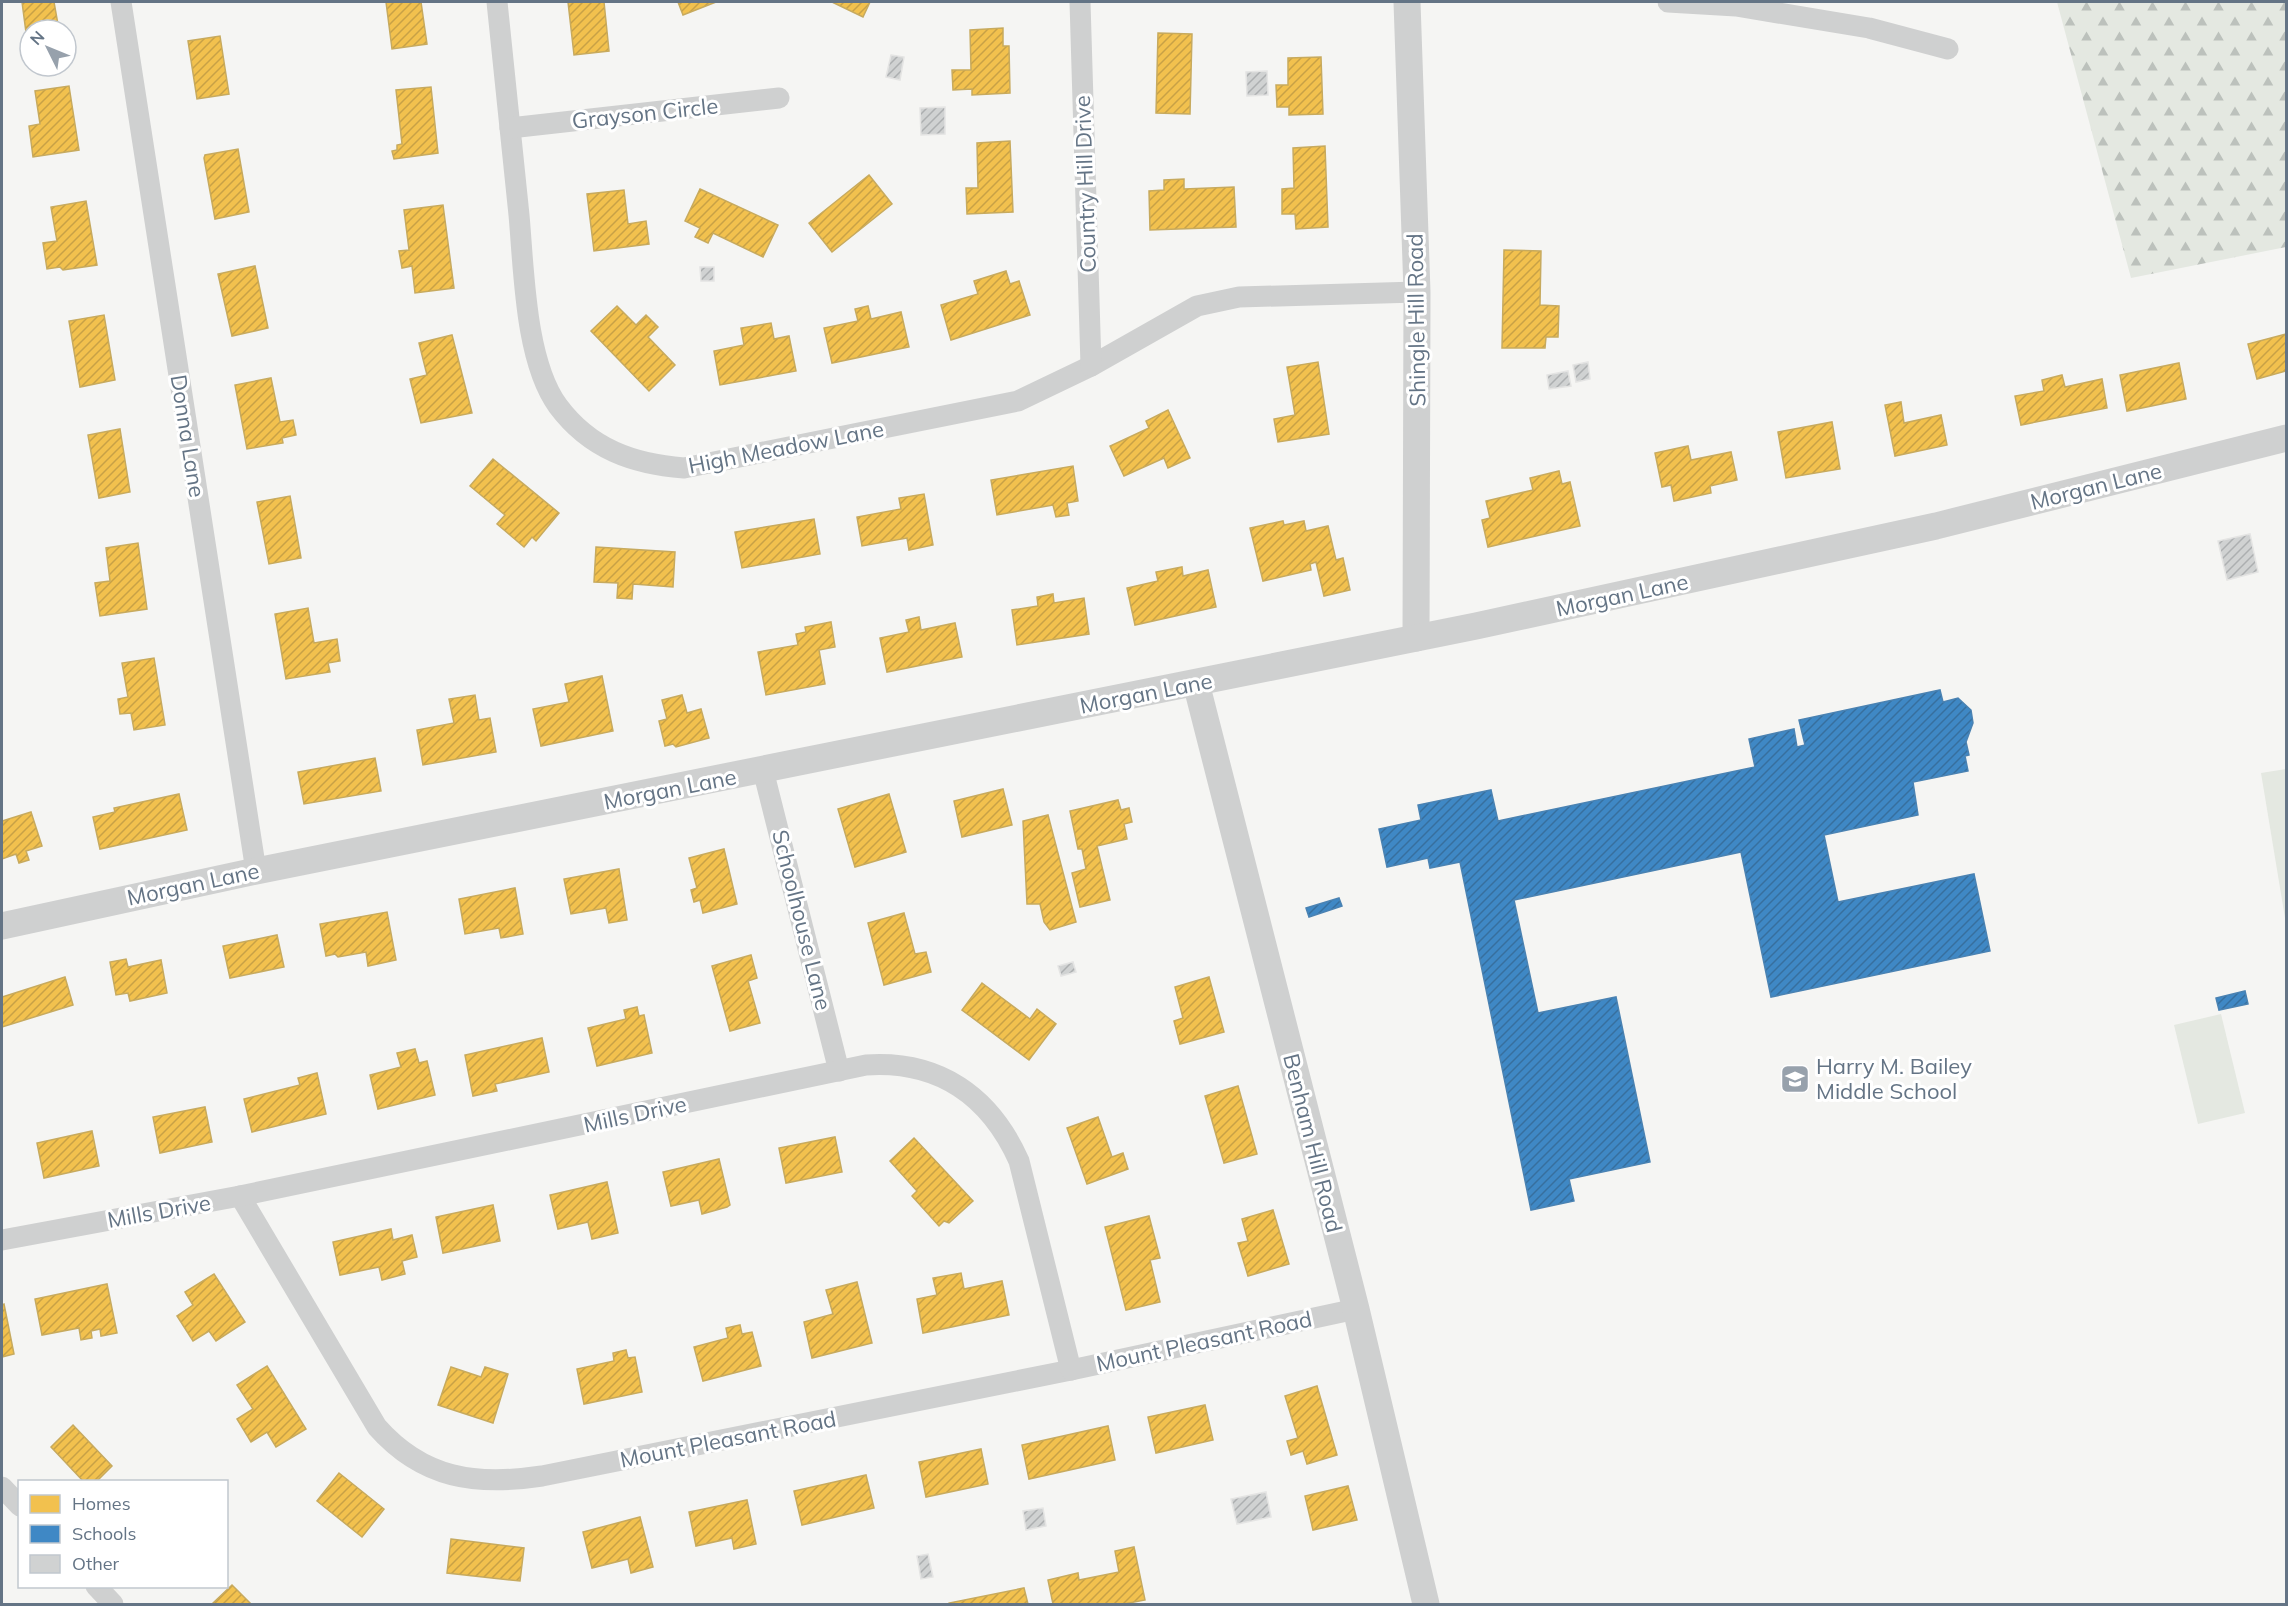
<svg xmlns="http://www.w3.org/2000/svg" width="2288" height="1606" font-family="Mulish,sans-serif">
  <style>
    .forest { fill: url(#forest-firs) }
    .green { fill: #e4e8e1 }
    .homes { fill: url(#homes-hatch); stroke: #c7aa5e; stroke-width: 1.5 }
    .schools { fill: url(#schools-hatch); stroke: #4a82b2; stroke-width: 1.5 }
    .building { fill: url(#building-hatch); stroke: #e4e4e3; stroke-width: 1.5 }
    .lines { fill: none; stroke-linecap: round; stroke-linejoin: round }
    .minor { stroke: #cfd0d0; stroke-width: 21 }
    .tertiary { stroke: #cfd0d0; stroke-width: 27 }
    .labels { text-anchor: middle; stroke-width: 6; stroke-linejoin: round; paint-order: stroke }
    .street-label { font-size: 22px; fill: #647485; stroke: #fff }
    .poi-label { font-size: 22px; fill: #647485; stroke: #fff; text-anchor: start }
  </style>
  <defs>
    <pattern id="forest-firs" width="22" height="20" patternUnits="userSpaceOnUse" patternTransform="scale(1.5)"><rect width="22" height="20" fill="#e4e8e1"/><path d="M5 1l3.5 6h-7zM16 11l3.5 6h-7z" fill="#bcc1bc"/></pattern>
    <pattern id="homes-hatch" width="6" height="6" patternUnits="userSpaceOnUse" patternTransform="scale(1.5)"><rect width="6" height="6" fill="#f2c14e"/><path d="M-1 1l2-2M0 6l6-6M5 7l2-2" fill="none" stroke="#c8a146"/></pattern>
    <pattern id="schools-hatch" width="6" height="6" patternUnits="userSpaceOnUse" patternTransform="scale(1.5)"><rect width="6" height="6" fill="#3f88c5"/><path d="M-1 1l2-2M0 6l6-6M5 7l2-2" fill="none" stroke="#376f9e"/></pattern>
    <pattern id="building-hatch" width="6" height="6" patternUnits="userSpaceOnUse" patternTransform="scale(1.5)"><rect width="6" height="6" fill="#d0d2d2"/><path d="M-1 1l2-2M0 6l6-6M5 7l2-2" fill="none" stroke="#acafb0"/></pattern>
  </defs>
  <rect width="100%" height="100%" fill="#f5f5f3"/>
  <polygon class="forest" points="2057,2 2286,2 2286,247 2131,278"/>
  <g class="green">
    <polygon points="2286,769 2286,924 2261,773"/>
    <polygon points="2221,1014 2245,1113 2198,1124 2174,1025"/>
  </g>
  <g class="homes">
    <polygon points="22,2 54,2 59,30 30,30 30,40 27,40"/>
    <polygon points="386,2 421,2 427,44 392,49"/>
    <polygon points="568,2 604,2 609,51 574,55"/>
    <polygon points="678,2 716,2 683,15"/>
    <polygon points="832,2 870,2 863,17"/>
    <polygon points="1003,28 1003,46 1009,46 1010,93 972,95 972,89 953,90 952,70 971,70 970,30"/>
    <polygon points="1158,33 1192,34 1190,114 1156,113"/>
    <polygon points="220,36 229,94 197,99 188,41"/>
    <polygon points="1321,57 1323,114 1289,115 1289,107 1277,107 1276,85 1288,85 1288,58"/>
    <polygon points="69,86 79,150 33,157 29,126 40,124 35,91"/>
    <polygon points="431,87 438,153 394,159 392,151 397,150 397,145 402,144 396,90"/>
    <polygon points="1010,141 1013,212 967,214 966,188 978,188 977,143"/>
    <polygon points="1325,146 1328,227 1296,229 1295,214 1282,214 1282,189 1294,188 1293,148"/>
    <polygon points="238,149 249,212 215,219 204,158 205,155"/>
    <polygon points="869,175 892,204 832,252 809,223"/>
    <polygon points="1184,179 1184,189 1234,187 1236,227 1150,230 1149,191 1164,190 1164,180"/>
    <polygon points="700,189 778,225 763,257 713,233 708,243 695,237 700,228 685,221"/>
    <polygon points="624,190 628,224 646,221 649,244 594,251 587,194"/>
    <polygon points="86,201 97,265 63,270 60,267 47,269 43,243 57,241 51,207"/>
    <polygon points="443,205 454,288 415,293 412,266 402,268 399,251 409,250 404,210"/>
    <polygon points="1504,250 1541,251 1540,305 1559,306 1558,337 1546,337 1545,348 1502,348"/>
    <polygon points="255,266 268,328 232,336 218,274"/>
    <polygon points="1006,271 1010,284 1019,281 1030,315 951,340 941,305 978,294 974,281"/>
    <polygon points="617,306 636,325 646,315 658,327 648,337 675,365 649,391 591,331"/>
    <polygon points="868,306 871,319 901,312 909,347 832,363 824,328 858,321 855,309"/>
    <polygon points="104,315 115,380 80,387 69,321"/>
    <polygon points="771,323 774,339 789,336 796,371 720,385 714,351 744,345 741,328"/>
    <polygon points="2286,334 2286,371 2257,379 2248,344"/>
    <polygon points="452,335 472,413 421,423 410,379 427,375 419,343"/>
    <polygon points="1318,362 1329,434 1278,442 1274,419 1295,415 1287,367"/>
    <polygon points="2179,363 2186,399 2127,411 2120,375"/>
    <polygon points="2062,375 2065,387 2102,379 2107,408 2021,425 2015,396 2044,391 2042,380"/>
    <polygon points="271,378 280,422 293,420 296,435 282,438 283,443 247,449 235,385"/>
    <polygon points="1901,402 1904,423 1941,415 1947,445 1895,456 1885,405"/>
    <polygon points="1168,410 1190,458 1168,468 1164,458 1124,476 1110,446 1149,428 1146,421"/>
    <polygon points="1832,422 1840,469 1786,478 1778,432"/>
    <polygon points="120,429 130,492 99,498 88,435"/>
    <polygon points="1688,446 1691,460 1731,452 1737,480 1710,486 1711,493 1674,501 1671,485 1662,487 1655,453"/>
    <polygon points="493,459 559,513 536,541 532,537 524,547 497,524 505,515 470,486"/>
    <polygon points="1073,466 1078,501 1067,503 1069,515 1056,517 1053,505 997,515 991,480"/>
    <polygon points="1559,471 1562,484 1570,482 1580,526 1488,547 1482,520 1490,518 1486,501 1533,490 1530,478"/>
    <polygon points="924,494 933,545 909,550 907,538 862,546 857,517 901,509 899,498"/>
    <polygon points="290,496 301,558 269,564 257,502"/>
    <polygon points="814,519 820,554 742,568 735,532"/>
    <polygon points="1283,521 1284,525 1304,521 1306,531 1328,526 1336,560 1343,558 1350,590 1324,596 1316,562 1310,564 1311,570 1263,581 1250,528"/>
    <polygon points="138,543 147,609 100,616 95,583 110,581 106,548"/>
    <polygon points="596,547 675,552 673,587 633,584 632,599 617,598 618,583 594,582"/>
    <polygon points="1182,567 1183,576 1208,570 1216,607 1135,625 1127,588 1158,581 1156,572"/>
    <polygon points="1053,594 1054,603 1084,598 1089,634 1017,645 1012,610 1038,606 1037,597"/>
    <polygon points="308,608 314,643 337,639 340,661 328,663 330,672 286,679 275,614"/>
    <polygon points="919,617 921,630 955,623 962,657 887,672 880,638 909,632 906,620"/>
    <polygon points="831,622 835,647 819,650 825,684 766,695 758,652 798,645 796,634 806,632 805,627"/>
    <polygon points="154,658 165,725 134,730 131,713 120,714 118,699 128,697 122,663"/>
    <polygon points="602,676 613,731 541,746 533,709 569,702 565,684"/>
    <polygon points="475,695 479,720 490,718 496,752 423,765 417,730 454,723 449,699"/>
    <polygon points="682,695 687,713 701,709 709,738 676,747 673,744 665,746 659,721 667,719 662,700"/>
    <polygon points="375,758 381,791 304,804 298,772"/>
    <polygon points="1003,789 1012,825 962,837 954,801"/>
    <polygon points="179,794 187,830 100,849 93,817 115,812 114,808"/>
    <polygon points="889,794 906,852 855,867 838,809"/>
    <polygon points="1118,800 1121,810 1129,808 1132,822 1124,824 1127,839 1097,846 1110,900 1080,907 1072,873 1086,869 1082,849 1078,849 1070,811"/>
    <polygon points="31,812 42,846 26,851 29,860 19,863 16,854 2,859 2,821"/>
    <polygon points="1048,815 1076,922 1050,930 1044,922 1040,904 1027,904 1023,821"/>
    <polygon points="724,849 737,904 703,913 700,900 694,902 691,890 697,888 689,858"/>
    <polygon points="619,869 627,920 609,923 606,908 571,914 564,879"/>
    <polygon points="515,888 523,934 501,938 499,928 465,934 459,899"/>
    <polygon points="387,912 396,960 368,966 366,952 338,957 335,954 326,956 320,924"/>
    <polygon points="904,913 915,954 926,952 931,972 884,985 868,923"/>
    <polygon points="277,935 284,967 230,978 223,946"/>
    <polygon points="751,955 757,978 748,981 760,1023 730,1031 712,966"/>
    <polygon points="126,959 128,967 161,960 167,993 130,1001 128,993 116,995 110,962"/>
    <polygon points="65,977 73,1005 2,1027 2,997"/>
    <polygon points="1209,977 1224,1032 1180,1044 1174,1021 1183,1018 1175,987"/>
    <polygon points="982,983 1030,1019 1037,1009 1056,1024 1029,1060 962,1010"/>
    <polygon points="637,1007 639,1016 644,1015 652,1053 597,1066 588,1028 626,1019 624,1010"/>
    <polygon points="542,1038 549,1072 495,1084 497,1091 473,1096 465,1055"/>
    <polygon points="415,1049 419,1063 427,1061 435,1095 378,1109 370,1075 401,1067 397,1053"/>
    <polygon points="317,1073 326,1114 252,1132 244,1099 300,1085 298,1078"/>
    <polygon points="1238,1086 1257,1154 1224,1163 1205,1096"/>
    <polygon points="205,1107 212,1142 160,1153 153,1117"/>
    <polygon points="1098,1117 1112,1157 1123,1153 1128,1169 1087,1184 1067,1128"/>
    <polygon points="92,1131 99,1166 44,1178 37,1143"/>
    <polygon points="835,1137 842,1172 786,1183 779,1148"/>
    <polygon points="914,1138 973,1201 949,1223 944,1221 939,1226 912,1196 917,1191 890,1161"/>
    <polygon points="719,1159 730,1205 727,1207 702,1214 699,1200 671,1206 663,1172"/>
    <polygon points="607,1182 618,1233 592,1239 588,1222 558,1229 550,1195"/>
    <polygon points="493,1205 500,1241 443,1253 436,1217"/>
    <polygon points="1273,1210 1289,1264 1248,1276 1238,1243 1248,1241 1242,1219"/>
    <polygon points="1149,1216 1160,1258 1150,1260 1160,1302 1126,1310 1105,1227"/>
    <polygon points="391,1229 393,1240 412,1235 417,1257 402,1261 405,1274 382,1280 379,1267 340,1275 333,1242"/>
    <polygon points="961,1273 964,1289 1002,1281 1009,1315 923,1333 917,1299 937,1295 933,1278"/>
    <polygon points="214,1274 245,1322 216,1341 209,1331 193,1341 177,1316 193,1305 185,1292"/>
    <polygon points="857,1282 872,1343 812,1358 804,1322 833,1314 826,1290"/>
    <polygon points="107,1284 117,1333 101,1336 100,1329 91,1331 92,1338 81,1340 79,1328 42,1335 35,1299"/>
    <polygon points="4,1304 14,1354 2,1357 2,1305"/>
    <polygon points="740,1325 742,1334 752,1332 761,1366 703,1381 694,1347 728,1338 726,1328"/>
    <polygon points="626,1350 628,1358 635,1357 642,1392 584,1404 577,1369 614,1361 613,1353"/>
    <polygon points="267,1366 306,1429 276,1447 267,1432 251,1442 237,1419 253,1409 237,1385"/>
    <polygon points="451,1367 481,1377 485,1367 508,1374 493,1423 438,1405"/>
    <polygon points="1317,1386 1337,1455 1307,1464 1303,1451 1291,1455 1287,1441 1298,1438 1285,1396"/>
    <polygon points="1205,1405 1213,1440 1156,1453 1148,1417"/>
    <polygon points="73,1425 112,1466 96,1482 84,1482 51,1447"/>
    <polygon points="1108,1426 1115,1460 1029,1479 1022,1445"/>
    <polygon points="981,1449 988,1484 926,1497 919,1462"/>
    <polygon points="339,1473 384,1509 362,1537 317,1501"/>
    <polygon points="866,1475 874,1508 802,1525 794,1491"/>
    <polygon points="1348,1486 1357,1520 1313,1530 1305,1496"/>
    <polygon points="747,1500 756,1544 734,1549 732,1538 696,1546 689,1512"/>
    <polygon points="640,1517 653,1567 631,1573 628,1559 592,1568 583,1532"/>
    <polygon points="451,1539 524,1548 520,1581 447,1573"/>
    <polygon points="1134,1547 1145,1600 1124,1604 1053,1604 1048,1580 1078,1573 1079,1580 1119,1572 1115,1551"/>
    <polygon points="232,1585 251,1604 212,1604"/>
    <polygon points="1024,1588 1028,1604 949,1604 949,1603"/>
  </g>
  <g class="schools">
    <polygon points="1940,690 1943,702 1958,698 1971,710 1973,723 1966,742 1969,755 1965,756 1968,771 1913,782 1918,815 1824,835 1838,902 1974,874 1990,951 1771,997 1741,852 1514,900 1538,1013 1616,997 1650,1162 1569,1179 1574,1201 1531,1210 1460,862 1430,868 1428,858 1387,867 1379,829 1421,820 1418,805 1491,790 1498,821 1755,767 1749,739 1794,729 1797,747 1805,745 1799,720"/>
    <polygon points="1339,898 1342,906 1309,917 1306,908"/>
    <polygon points="2245,991 2248,1004 2219,1010 2216,998"/>
  </g>
  <g class="building">
    <polygon points="891,55 904,57 900,80 886,77"/>
    <polygon points="1267,71 1268,95 1247,96 1246,72"/>
    <polygon points="945,107 945,134 921,135 920,108"/>
    <polygon points="700,267 714,267 714,281 701,281"/>
    <polygon points="1588,362 1590,379 1576,382 1573,365"/>
    <polygon points="1568,371 1571,386 1549,389 1547,375"/>
    <polygon points="2250,534 2258,572 2227,580 2218,541"/>
    <polygon points="1073,962 1076,972 1061,976 1058,966"/>
    <polygon points="1266,1492 1271,1517 1237,1524 1231,1499"/>
    <polygon points="1043,1508 1046,1526 1026,1530 1023,1511"/>
    <polygon points="928,1554 933,1577 921,1579 917,1556"/>
  </g>
  <g class="lines">
    <g class="minor">
      <polyline points="121,2 256,871"/>
      <path d="M497,2C504,73 511,144 519,215C524,270 525,361 558,406C590,449 633,464 684,468L1018,401L1091,366L1197,306L1239,297L1417,292"/>
      <polyline points="1080,2 1091,366"/>
      <polyline points="1668,2 1736,6 1869,28 1948,49"/>
      <polyline points="510,128 779,98"/>
      <polyline points="763,770 839,1071"/>
      <path d="M240,1196L377,1427C423,1479 476,1486 542,1476L1071,1370L1356,1309"/>
      <path d="M2,1240L240,1196L866,1065C939,1060 990,1096 1019,1161L1071,1370"/>
      <polyline points="2,1487 20,1506"/>
      <polyline points="96,1586 113,1604"/>
    </g>
    <g class="tertiary">
      <polyline points="1407,2 1417,292 1416,638"/>
      <polyline points="1196,683 1356,1309 1426,1604"/>
      <polyline points="2,926 256,871 1476,626 1936,526 2286,438"/>
    </g>
  </g>
  <defs>
    <g id="school-square" transform="scale(1.5)"><rect x="-9" y="-9" width="18" height="18" rx="4" fill="#97a1ac" stroke="#fff"/><path d="M0-5L7-2L0 1L-7-2ZM-4 1L0 2.5L4 1V4Q0 6-4 4Z" fill="#fff"/></g>
  </defs>
  <g fill-rule="evenodd">
    <use href="#school-square" x="1795" y="1079"/>
  </g>
  <g class="labels">
    <g class="street-label">
      <text transform="translate(645 113) rotate(-6)" y="8">Grayson Circle</text>
      <text transform="translate(1085 184) rotate(-92)" y="8">Country Hill Drive</text>
      <text transform="translate(1416 320) rotate(-91)" y="8">Shingle Hill Road</text>
      <text transform="translate(188 436) rotate(81)" y="8">Donna Lane</text>
      <text transform="translate(786 447) rotate(-11)" y="8">High Meadow Lane</text>
      <text transform="translate(2096 486) rotate(-14)" y="8">Morgan Lane</text>
      <text transform="translate(1622 595) rotate(-12)" y="8">Morgan Lane</text>
      <text transform="translate(1146 693) rotate(-11)" y="8">Morgan Lane</text>
      <text transform="translate(670 789) rotate(-11)" y="8">Morgan Lane</text>
      <text transform="translate(193 884) rotate(-12)" y="8">Morgan Lane</text>
      <text transform="translate(802 920) rotate(76)" y="8">Schoolhouse Lane</text>
      <text transform="translate(635 1114) rotate(-12)" y="8">Mills Drive</text>
      <text transform="translate(1313 1143) rotate(76)" y="8">Benham Hill Road</text>
      <text transform="translate(159 1211) rotate(-10)" y="8">Mills Drive</text>
      <text transform="translate(1204 1341) rotate(-12)" y="8">Mount Pleasant Road</text>
      <text transform="translate(728 1439) rotate(-11)" y="8">Mount Pleasant Road</text>
    </g>
    <g class="poi-label">
      <text x="1816" y="1074">Harry M. Bailey<tspan x="1816" dy="25">Middle School</tspan></text>
    </g>
  </g>
  <rect width="2288" height="1606" fill="none" stroke="#647485" stroke-width="6"/>
  <rect x="18" y="1480" width="210" height="108" fill="#ffffff" stroke="#c1c7ce" stroke-width="1.5"/>
  <rect x="30" y="1495" width="30" height="18" fill="#f2c14e" stroke="#c1c7ce" stroke-width="1.5"/>
  <text x="72" y="1510" font-size="18" fill="#647485">Homes</text>
  <rect x="30" y="1525" width="30" height="18" fill="#3f88c5" stroke="#c1c7ce" stroke-width="1.5"/>
  <text x="72" y="1540" font-size="18" fill="#647485">Schools</text>
  <rect x="30" y="1555" width="30" height="18" fill="#d0d2d2" stroke="#c1c7ce" stroke-width="1.5"/>
  <text x="72" y="1570" font-size="18" fill="#647485">Other</text>
  <g transform="translate(48 48) rotate(313)"><circle r="28" fill="#ffffff" stroke="#c1c7ce" stroke-width="1.5"/>
  <path d="M0-4.5L10 22L0 15L-10 22Z" fill="#97a1ac"/>
  <text y="-9" font-size="16" font-weight="bold" text-anchor="middle" fill="#647485">N</text>
  </g>
</svg>
